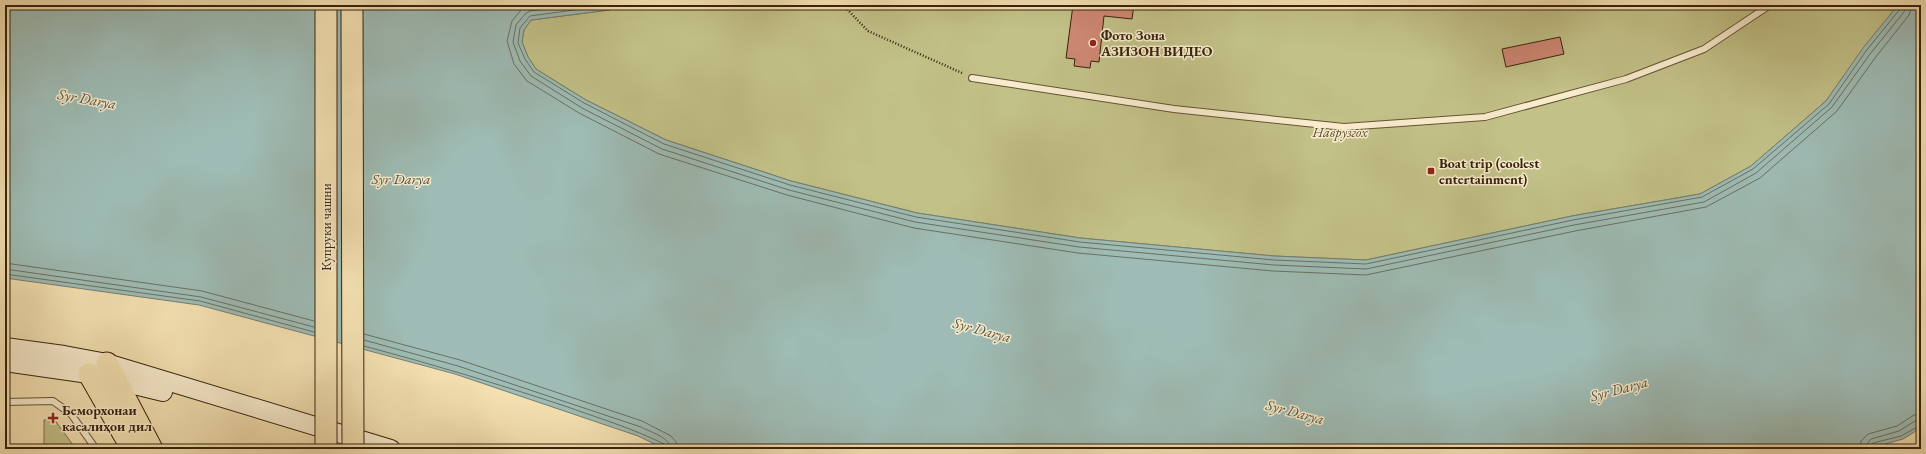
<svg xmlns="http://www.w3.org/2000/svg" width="1926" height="454" font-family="'EB Garamond',serif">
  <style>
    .green { fill: #c2c188; stroke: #7c724a }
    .water { fill: #9ebcb5; stroke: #757f72 }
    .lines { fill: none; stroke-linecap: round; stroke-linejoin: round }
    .shore { stroke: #6a7061; stroke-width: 1 }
    .building { fill: #ce8773; stroke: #37230d }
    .service-casing { stroke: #665236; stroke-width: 8 }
    .secondary-casing { stroke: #37230d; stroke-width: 20 }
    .trunk-casing { stroke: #37230d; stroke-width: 23 }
    .path { stroke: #37230d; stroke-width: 2.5; stroke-dasharray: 1 2; stroke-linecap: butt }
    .service { stroke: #f8eccd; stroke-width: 6 }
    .secondary { stroke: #f8eccd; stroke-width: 18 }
    .trunk { stroke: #f4e1b2; stroke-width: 21 }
    .trunk-bridge-casing { stroke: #37230d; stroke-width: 23; stroke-linecap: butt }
    .trunk-bridge { stroke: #f4e1b2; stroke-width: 21 }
    .poi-dot { fill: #8f2418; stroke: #f8eccd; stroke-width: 1.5 }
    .labels { text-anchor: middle; stroke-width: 3; stroke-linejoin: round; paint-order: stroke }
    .poi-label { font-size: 14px; font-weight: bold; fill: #37230d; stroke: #f8eccd; text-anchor: start }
    .park-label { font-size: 14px; font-style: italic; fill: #5a4a2c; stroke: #f8eccd }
    .street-label { font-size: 14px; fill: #37230d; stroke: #f8eccd }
    .water-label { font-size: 15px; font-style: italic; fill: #56513f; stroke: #f8eccd }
  </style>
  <rect width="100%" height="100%" fill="#f4e1b2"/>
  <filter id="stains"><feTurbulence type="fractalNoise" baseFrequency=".005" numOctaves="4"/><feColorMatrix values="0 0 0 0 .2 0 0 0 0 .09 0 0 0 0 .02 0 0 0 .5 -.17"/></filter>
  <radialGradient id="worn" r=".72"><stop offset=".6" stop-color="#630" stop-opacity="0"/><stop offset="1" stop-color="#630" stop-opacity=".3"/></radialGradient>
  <g class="green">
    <polygon points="629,5 1898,5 1863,49 1826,101 1751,166 1700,194 1572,216 1366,260 1274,256 1080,238 917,213 791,181 666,140 586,100 547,76 536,69 528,57 522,42 524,30 531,20 609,10"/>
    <polygon points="54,419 76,449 44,449 44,420"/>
  </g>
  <polygon class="water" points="5,5 629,5 609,10 531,20 524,30 522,42 528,57 536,69 547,76 586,100 666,140 791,181 917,213 1080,238 1274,256 1366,260 1572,216 1700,194 1751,166 1826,101 1863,48 1898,5 1921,5 1921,428 1903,439 1868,449 665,449 638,436 455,374 199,305 5,278"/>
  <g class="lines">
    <g class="shore">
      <polyline points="531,5 522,9 512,21 507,41 514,64 527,81 579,113 659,154 787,195 914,228 1078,253 1273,271 1366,275 1575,231 1706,207 1760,178 1837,111 1875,58 1909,15 1912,5"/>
      <polyline points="576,5 530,11 525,14 516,25 513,42 520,61 531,76 582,108 662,149 789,190 915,222 1079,247 1274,265 1366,269 1574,225 1704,202 1756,173 1832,107 1870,54 1904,12 1906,5"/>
      <polyline points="611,5 530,16 520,28 518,43 525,59 534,72 584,103 664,144 790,185 916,217 1080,242 1274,260 1366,264 1573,220 1702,197 1753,169 1829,104 1866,51 1900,9 1901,5"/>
      <polyline points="5,263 202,291 314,321"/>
      <polyline points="5,269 201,297 314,327"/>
      <polyline points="5,274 200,301 314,332"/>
      <polyline points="364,334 460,360 642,421 671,436 676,442 677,449"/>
      <path d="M364,340L458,366L641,427C650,432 670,437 671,449"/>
      <path d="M364,346C432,364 498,384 565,406C598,418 632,428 664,444L666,449"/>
      <polyline points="1860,449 1861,441 1868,434 1897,426 1914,415 1921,414"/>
      <polyline points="1866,449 1867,444 1871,439 1899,431 1915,421 1921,420"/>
      <polyline points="1871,449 1873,443 1901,436 1921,425"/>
    </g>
  </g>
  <g class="building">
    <polygon points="1073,5 1134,5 1132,19 1104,16 1099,62 1091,61 1090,68 1074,66 1075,59 1066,58"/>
    <polygon points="1560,37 1564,54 1506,67 1502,49"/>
  </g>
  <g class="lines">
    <g class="service-casing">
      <g id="service">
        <polyline points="972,78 1174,109 1344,127 1485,117 1626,79 1704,49 1770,5"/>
        <polyline points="5,402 53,401 71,414 96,449"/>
      </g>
    </g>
    <g class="secondary-casing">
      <g id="secondary">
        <polyline points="5,347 64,355 107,363 391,449"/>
        <polyline points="5,362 89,374 163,392"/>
      </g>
    </g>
    <g class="trunk-casing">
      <g id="trunk">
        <polyline points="107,363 152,449"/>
        <polyline points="89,374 132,449"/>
      </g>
    </g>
    <polyline class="path" points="843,5 868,31 962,73"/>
    <use href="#service" class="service"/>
    <use href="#secondary" class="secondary"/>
    <use href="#trunk" class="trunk"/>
    <g class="trunk-bridge-casing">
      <g id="trunk-bridge">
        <polyline points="326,5 326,449"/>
        <polyline points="352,5 353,449"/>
      </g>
    </g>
    <use href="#trunk-bridge" class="trunk-bridge"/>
  </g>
  <g class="poi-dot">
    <circle cx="1093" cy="43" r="4"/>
    <rect x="1427" y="167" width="8" height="8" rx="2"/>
    <path d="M51 412h4v4h4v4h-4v4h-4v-4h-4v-4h4z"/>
  </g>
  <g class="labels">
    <g class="poi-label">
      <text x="1101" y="40">Фото Зона<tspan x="1101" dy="16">АЗИЗОН ВИДЕО</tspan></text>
      <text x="1439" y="168">Boat trip (coolest<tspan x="1439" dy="16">entertainment)</tspan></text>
      <text x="62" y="415">Беморхонаи<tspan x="62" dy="16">касалиҳои дил</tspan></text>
    </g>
    <g class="park-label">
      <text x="1340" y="137">Наврузгох</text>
    </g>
    <g class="street-label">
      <text transform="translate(326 227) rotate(-90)" y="5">Купруки чашни</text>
    </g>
    <g class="water-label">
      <text transform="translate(87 99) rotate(10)" y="5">Syr Darya</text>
      <text x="401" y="184">Syr Darya</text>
      <text transform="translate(982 330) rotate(15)" y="5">Syr Darya</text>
      <text transform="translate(1619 389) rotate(-15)" y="5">Syr Darya</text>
      <text transform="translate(1295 412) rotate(15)" y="5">Syr Darya</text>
    </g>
  </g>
  <rect width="1926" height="454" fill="none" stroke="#f4e1b2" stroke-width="20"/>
  <rect x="6" y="6" width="1914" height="442" fill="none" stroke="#37230d" stroke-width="2"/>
  <rect x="10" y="10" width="1906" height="434" fill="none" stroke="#37230d"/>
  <rect width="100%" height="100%" filter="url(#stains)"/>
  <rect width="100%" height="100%" fill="url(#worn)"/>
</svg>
